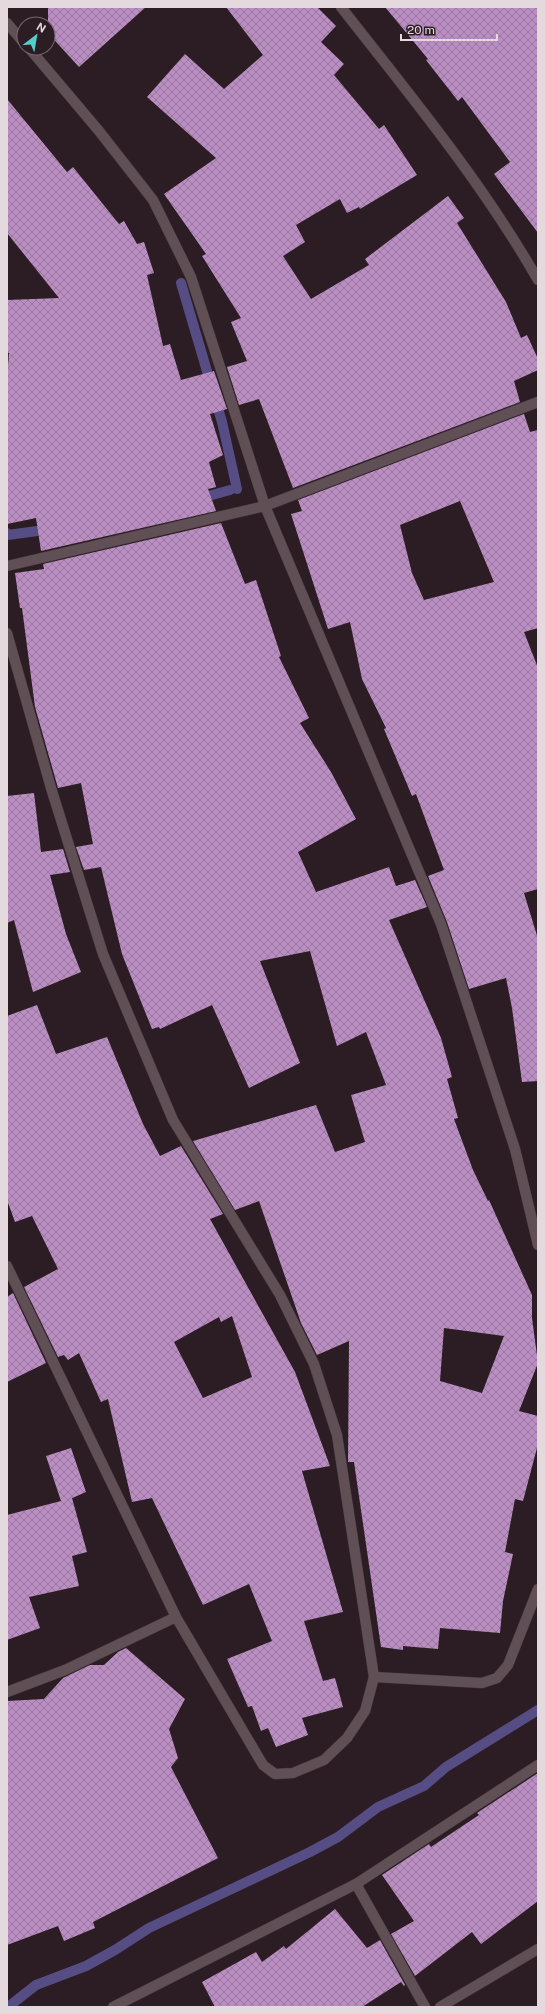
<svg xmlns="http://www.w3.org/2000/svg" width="545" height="2014" font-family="'Public Sans',sans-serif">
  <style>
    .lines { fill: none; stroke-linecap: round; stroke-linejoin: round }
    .stream { stroke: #564d84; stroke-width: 10 }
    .building { fill: url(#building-cross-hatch); fill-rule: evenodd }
    .street-casing { stroke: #453a3e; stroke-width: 11 }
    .secondary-casing { stroke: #453a3e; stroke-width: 11 }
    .street { stroke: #605056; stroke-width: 10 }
    .secondary { stroke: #605056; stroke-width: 10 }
  </style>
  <defs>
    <pattern id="building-cross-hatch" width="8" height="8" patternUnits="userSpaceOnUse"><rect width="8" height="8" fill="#ba8ec2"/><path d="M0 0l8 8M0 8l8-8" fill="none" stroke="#97779c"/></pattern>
  </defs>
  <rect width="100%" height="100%" fill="#2b1d23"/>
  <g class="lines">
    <g class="stream">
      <polyline points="181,283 222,422 237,489"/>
      <polyline points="198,499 230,490"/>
      <polyline points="7,533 8,535 52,529"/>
      <polyline points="8,2007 36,1985 86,1966 115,1950 149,1928 310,1852 338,1837 378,1807 424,1786 446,1767 538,1710"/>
    </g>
  </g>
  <g class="building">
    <polygon points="48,7 146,7 79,67 48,33"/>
    <polygon points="226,7 317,7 336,26 321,42 344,64 334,75 379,129 384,125 417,175 360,209 359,207 347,213 340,199 296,225 305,242 283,256 311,299 369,265 365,259 448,196 464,218 457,223 506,302 521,338 527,335 538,359 538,370 514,381 520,402 293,488 259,399 239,405 227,367 247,361 231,322 241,318 202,256 206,254 164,194 216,158 147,97 185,54 224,89 263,55"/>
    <polygon points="385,7 538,7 538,233 494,174 510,162 462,97 458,101 426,60 428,59"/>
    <polygon points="7,99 67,172 73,167 119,224 124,221 137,244 144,242 154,273 147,275 163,346 170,344 181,380 214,371 227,409 210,414 223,455 209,462 216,487 208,489 216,511 41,551 36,518 7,524 7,380 9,353 7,353 7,300 59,298 7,233"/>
    <path d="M524,414L530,432L538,430V628L524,632L538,668V889L524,893L538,939V1081L522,1082L512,1008L506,978L469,989L447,922L428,876L444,870L416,794L412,796L384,729L386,728L362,679L350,622L328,629L291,514L302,511L298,500ZM460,501L494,582L424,600L412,573L400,525Z"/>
    <path d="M221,523L245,584L256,580L281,656L279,657L309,718L300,723L331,772L356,819L298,852L316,892L389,867L396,886L415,880L427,907L389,920L441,1038L452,1077L447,1079L458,1118L454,1119L473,1170L488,1201L489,1200L532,1295V1318L538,1363L519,1411L538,1416V1444L523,1501L515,1499L505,1552L513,1554L503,1601L500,1633L440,1628L438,1649L403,1646V1650L381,1647L354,1462H348L349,1341L317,1355L301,1323L259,1201L235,1210L193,1141L316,1105L335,1152L365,1142L351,1095L386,1085L366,1032L337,1046L310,951L260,961L300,1063L249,1088L212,1005L160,1029L159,1027L152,1029L122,954L101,867L84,870L76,847L93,844L81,783L58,788L35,707L22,608H20L15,573L44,569L43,564ZM444,1328L504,1336L482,1393L440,1381Z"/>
    <polygon points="34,793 41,852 63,849 70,872 50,875 66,934 81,972 33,992 14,920 7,923 7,796"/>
    <path d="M37,1005L56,1054L107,1037L143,1124L160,1156L181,1146L223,1214L210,1219L295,1372L330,1466L302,1471L343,1612L304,1621L323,1681L335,1678L343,1707L302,1718L308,1735L276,1747L268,1728L261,1731L252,1706L248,1707L227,1659L272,1641L249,1584L203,1605L152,1498L132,1502L108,1399L101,1402L79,1353L68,1360L64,1355L58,1357L24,1287L58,1269L32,1216L15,1222L7,1200V1016ZM232,1316L252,1377L203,1398L174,1342L219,1317L221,1322Z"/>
    <polygon points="13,1293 46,1363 7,1382 7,1297"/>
    <polygon points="71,1448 86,1492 70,1499 72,1498 87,1552 72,1556 79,1586 29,1597 40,1628 7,1640 7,1515 61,1501 46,1456"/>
    <polygon points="126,1648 185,1699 169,1729 178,1758 171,1767 218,1858 93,1922 95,1928 64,1941 58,1926 7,1945 7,1701 44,1699 63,1678 90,1665 104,1665 118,1652"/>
    <polygon points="538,1773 538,1901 481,1944 472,1932 415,1976 391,1934 414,1921 382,1875 429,1844 431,1847 479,1815 477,1813"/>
    <polygon points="335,1909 367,1948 380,1940 405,1985 404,1986 401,1982 362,2007 215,2007 202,1982 256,1952 262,1962 284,1946 286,1949"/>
  </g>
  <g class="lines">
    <g class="street-casing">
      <g id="street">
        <polyline points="7,23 24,43"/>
        <polyline points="29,48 99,131 153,200 191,277 265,506 441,924 515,1149 538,1245"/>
        <polyline points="7,566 265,506 538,402"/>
        <polyline points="7,633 51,788 103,954 173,1120 280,1295 314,1364 337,1435 374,1677 365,1711 347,1738 324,1760 293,1773 275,1774 263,1765 176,1617 7,1266"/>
        <polyline points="374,1677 482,1683 497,1678 508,1665 538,1589"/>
        <polyline points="7,1692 65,1670 176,1617"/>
        <polyline points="356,1884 425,2007"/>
        <polyline points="113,2007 356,1884 538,1765"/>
        <polyline points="440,2007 538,1949"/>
      </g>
    </g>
    <g class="secondary-casing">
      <path id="secondary" d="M341,7C410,95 482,182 538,280"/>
    </g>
    <use href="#street" class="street"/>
    <use href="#secondary" class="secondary"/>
  </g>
  <rect width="545" height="2014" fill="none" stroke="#e4dade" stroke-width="16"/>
  <g transform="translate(36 36) rotate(31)"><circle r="19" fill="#2b1d23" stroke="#75696e"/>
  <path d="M0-3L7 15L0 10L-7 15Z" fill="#52cdcc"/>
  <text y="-6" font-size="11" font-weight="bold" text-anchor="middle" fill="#e4dade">N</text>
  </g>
  <path d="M401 34v6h96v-6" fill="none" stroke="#e4dade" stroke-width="2"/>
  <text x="407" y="34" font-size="12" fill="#e4dade" stroke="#2b1d23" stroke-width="3" paint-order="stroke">20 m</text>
</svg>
